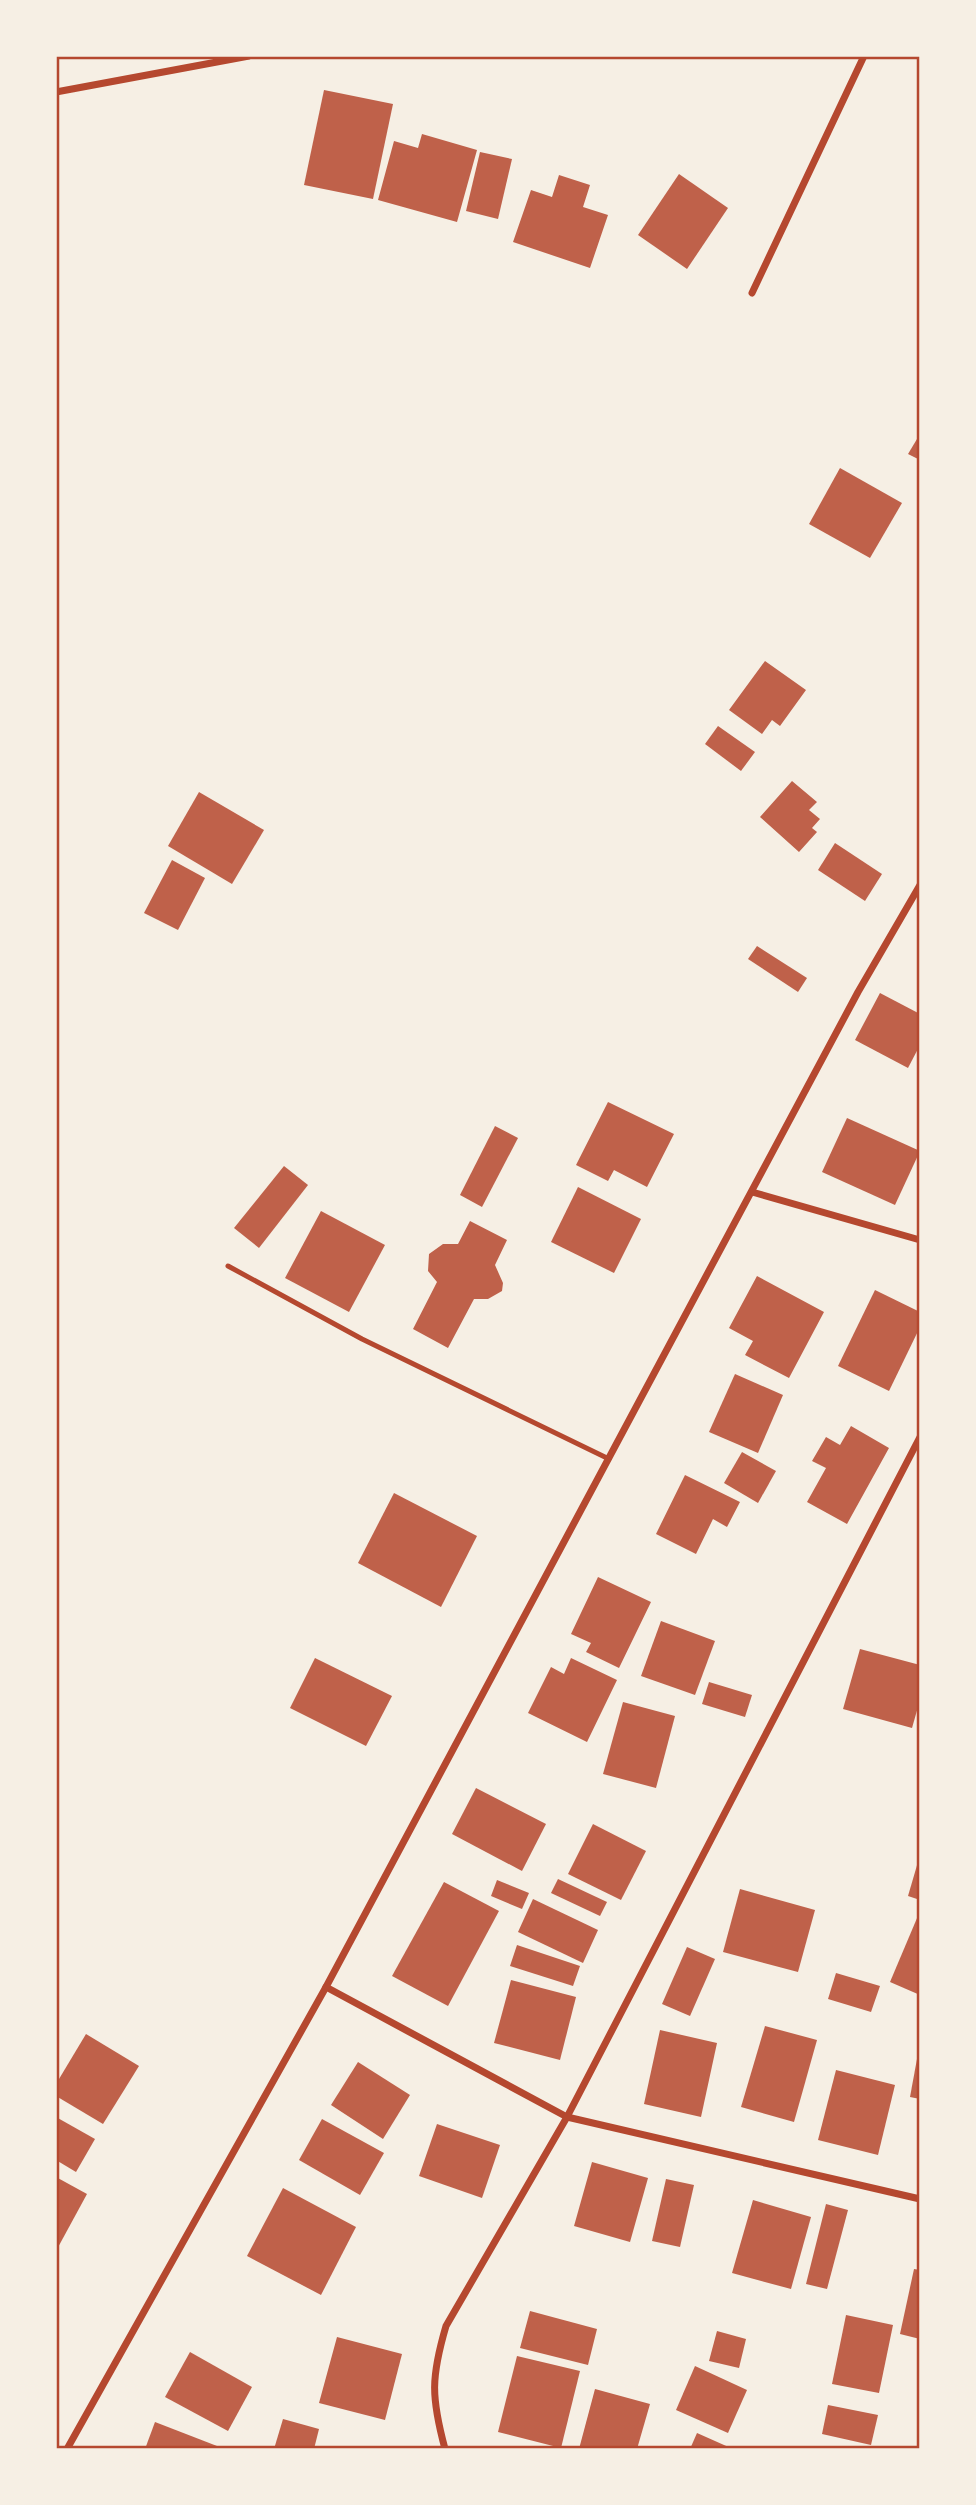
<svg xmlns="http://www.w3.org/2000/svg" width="976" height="2505" font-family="'Libre Baskerville',serif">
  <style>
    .building { fill: #bf614a }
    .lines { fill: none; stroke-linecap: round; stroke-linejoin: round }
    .service { stroke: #b5482f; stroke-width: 5 }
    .minor { stroke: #b5482f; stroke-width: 7 }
    .neatline { fill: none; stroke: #b5482f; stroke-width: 2.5 }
  </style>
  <rect width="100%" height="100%" fill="#f6efe4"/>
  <g class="building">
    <polygon points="324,90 393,104 373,199 304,185"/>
    <polygon points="422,134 477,150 457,222 378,200 394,141 418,148"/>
    <polygon points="480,152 512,159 498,219 466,211"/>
    <polygon points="679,174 728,208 687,269 638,235"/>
    <polygon points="559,175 590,185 583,207 608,215 590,268 513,242 531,190 552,197"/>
    <polygon points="920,434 920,460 908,454"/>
    <polygon points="840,468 902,503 870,558 809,524"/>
    <polygon points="765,661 806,690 780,726 772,720 762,734 729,710"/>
    <polygon points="718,726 755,752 741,771 705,744"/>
    <polygon points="792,781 817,802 809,810 820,819 812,828 817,832 799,852 760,817"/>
    <polygon points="199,792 264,830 232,884 168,846"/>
    <polygon points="835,843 882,874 865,901 818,870"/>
    <polygon points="172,860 205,878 178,930 144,913"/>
    <polygon points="757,946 807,978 798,992 748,959"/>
    <polygon points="880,993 920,1014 920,1045 908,1068 855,1040"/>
    <polygon points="608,1102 674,1134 647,1187 614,1170 608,1181 576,1165"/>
    <polygon points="847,1118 920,1151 895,1205 822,1172"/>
    <polygon points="495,1126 518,1138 482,1207 460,1195"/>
    <polygon points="284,1166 308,1185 259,1248 234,1228"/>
    <polygon points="578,1187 641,1219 614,1273 551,1242"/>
    <polygon points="321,1211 385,1245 349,1312 285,1278"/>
    <polygon points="470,1221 507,1240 495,1265 503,1283 502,1291 488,1299 474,1299 448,1348 413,1329 437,1282 428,1271 429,1254 443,1244 458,1244"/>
    <polygon points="757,1276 824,1312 789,1378 745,1355 753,1341 729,1328"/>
    <polygon points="875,1290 920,1312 920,1327 889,1391 838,1366"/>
    <polygon points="735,1374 783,1395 758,1453 709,1432"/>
    <polygon points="851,1426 889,1448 847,1524 807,1502 826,1468 812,1461 826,1437 840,1445"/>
    <polygon points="742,1452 776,1471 758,1503 724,1483"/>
    <polygon points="685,1475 740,1502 727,1527 713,1519 696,1554 656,1534"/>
    <polygon points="394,1493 477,1536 441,1607 358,1563"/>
    <polygon points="598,1577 651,1602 619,1668 586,1652 591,1643 571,1634"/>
    <polygon points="661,1621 715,1641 695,1695 641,1676"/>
    <polygon points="860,1649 920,1665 920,1700 912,1728 843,1709"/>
    <polygon points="315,1658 392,1696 366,1746 290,1708"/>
    <polygon points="571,1658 617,1680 587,1742 528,1713 551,1667 564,1674"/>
    <polygon points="709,1682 752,1695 745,1717 702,1704"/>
    <polygon points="623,1702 675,1716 656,1788 603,1774"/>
    <polygon points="476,1788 546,1824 522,1871 452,1834"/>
    <polygon points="593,1824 646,1851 621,1900 568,1874"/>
    <polygon points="920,1855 920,1900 908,1896"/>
    <polygon points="558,1879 607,1902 600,1916 551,1893"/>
    <polygon points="497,1880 529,1893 522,1909 491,1896"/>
    <polygon points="444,1882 499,1911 448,2006 392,1976"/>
    <polygon points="740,1889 815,1910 798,1972 723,1952"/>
    <polygon points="533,1899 598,1930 583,1963 518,1932"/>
    <polygon points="920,1911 920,1995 890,1982"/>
    <polygon points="517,1945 580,1966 573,1986 510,1966"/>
    <polygon points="687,1947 715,1959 690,2016 662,2004"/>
    <polygon points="836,1973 880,1986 871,2012 828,1999"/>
    <polygon points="511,1980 576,1997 560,2060 494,2043"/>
    <polygon points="765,2026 817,2040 794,2122 741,2107"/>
    <polygon points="660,2030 717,2043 701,2117 644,2104"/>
    <polygon points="86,2034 139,2066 103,2124 56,2096 56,2084"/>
    <polygon points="919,2048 920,2048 920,2099 910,2097"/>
    <polygon points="358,2062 410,2095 383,2139 331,2105"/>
    <polygon points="836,2070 895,2085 878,2155 818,2140"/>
    <polygon points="56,2117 95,2139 76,2172 56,2160"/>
    <polygon points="322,2119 384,2153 360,2195 299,2160"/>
    <polygon points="437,2124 500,2145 482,2198 419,2176"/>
    <polygon points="592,2162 648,2178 630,2242 574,2226"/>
    <polygon points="56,2177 87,2194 56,2251"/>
    <polygon points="666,2179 694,2185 680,2247 652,2241"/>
    <polygon points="283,2188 356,2227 321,2295 247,2256"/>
    <polygon points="753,2200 811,2217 791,2289 732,2273"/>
    <polygon points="826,2204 848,2210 827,2289 806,2284"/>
    <polygon points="914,2269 920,2270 920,2339 900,2334"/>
    <polygon points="530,2311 597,2329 588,2365 520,2348"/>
    <polygon points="846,2315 893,2325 879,2393 832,2384"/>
    <polygon points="717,2331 746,2339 739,2368 709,2361"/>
    <polygon points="337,2337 402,2354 385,2420 319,2403"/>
    <polygon points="190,2352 252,2387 228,2431 165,2397"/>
    <polygon points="517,2356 580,2371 561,2448 498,2432"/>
    <polygon points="695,2366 747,2390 728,2433 676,2410"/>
    <polygon points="595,2389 650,2404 637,2449 579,2449"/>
    <polygon points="828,2405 878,2415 871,2445 822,2434"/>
    <polygon points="283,2419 319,2429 314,2449 274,2449"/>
    <polygon points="155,2422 217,2446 216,2449 145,2449"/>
    <polygon points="697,2433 733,2449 690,2449"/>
  </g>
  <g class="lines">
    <polyline class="service" points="228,1266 362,1339 609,1459"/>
    <g class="minor">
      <polyline points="56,92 249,56"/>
      <polyline points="752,293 864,56"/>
      <polyline points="752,1192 920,1240"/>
      <polyline points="326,1987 567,2117 920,2199"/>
      <polyline points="67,2449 326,1987 858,992 920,885"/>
      <path d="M445,2449C431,2397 431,2377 446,2326L567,2117L920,1437"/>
    </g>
  </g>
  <rect width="976" height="2505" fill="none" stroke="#f6efe4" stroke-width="116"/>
  <rect x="58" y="58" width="860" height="2389" class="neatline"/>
</svg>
